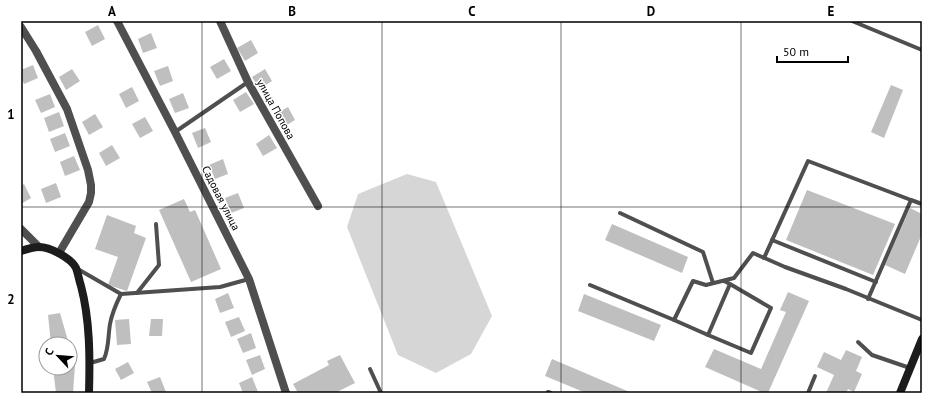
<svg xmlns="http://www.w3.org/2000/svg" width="943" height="414" font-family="'PT Sans',sans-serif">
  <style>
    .green { fill: #d6d6d6 }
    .building { fill: #bfbfbf }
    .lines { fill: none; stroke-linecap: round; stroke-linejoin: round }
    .lane { stroke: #4f4f4f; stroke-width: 4 }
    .street { stroke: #4f4f4f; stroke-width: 8 }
    .secondary { stroke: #1c1c1c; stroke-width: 8 }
    .grid { fill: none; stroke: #000; stroke-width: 1; stroke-opacity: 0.55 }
    .labels { text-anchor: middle; stroke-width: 3; stroke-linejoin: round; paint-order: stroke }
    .street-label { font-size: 11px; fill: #000; stroke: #fff }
    .neatline { fill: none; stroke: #000; stroke-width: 1.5 }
    .grid-label { font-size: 13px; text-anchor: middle; font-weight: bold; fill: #000 }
  </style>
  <rect width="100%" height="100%" fill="#fff"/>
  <polygon class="green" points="407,174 436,182 492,316 471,354 436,373 398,355 347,227 358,194"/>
  <g class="building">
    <polygon points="98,25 105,39 92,46 85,32"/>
    <polygon points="151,33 157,48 143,53 138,39"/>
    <polygon points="251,40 258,53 245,61 237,48"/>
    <polygon points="224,59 231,71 217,79 210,67"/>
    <polygon points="33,65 38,78 24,84 21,77 21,70"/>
    <polygon points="168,66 173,81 160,86 154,71"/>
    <polygon points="72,69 80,81 66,90 59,77"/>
    <polygon points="265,69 272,81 259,89 252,77"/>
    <polygon points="891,85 903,90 884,138 871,132"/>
    <polygon points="132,87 139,101 126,108 119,94"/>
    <polygon points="246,92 254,104 240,112 233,100"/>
    <polygon points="183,93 189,108 175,113 169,99"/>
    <polygon points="50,94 55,107 41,113 35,100"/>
    <polygon points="288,107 295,120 282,128 274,115"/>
    <polygon points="59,112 64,126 49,132 44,118"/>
    <polygon points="95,114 103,127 89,135 82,122"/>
    <polygon points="145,117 153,131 140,138 132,124"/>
    <polygon points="205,128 211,142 198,148 192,133"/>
    <polygon points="65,133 70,146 55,152 50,139"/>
    <polygon points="269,135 277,148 263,156 256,144"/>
    <polygon points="112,145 120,158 106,166 99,153"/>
    <polygon points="74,156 80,170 65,176 60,162"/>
    <polygon points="223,159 228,174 215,179 209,165"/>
    <polygon points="56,183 61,197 46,203 41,189"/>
    <polygon points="24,184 31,198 21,204 21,186"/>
    <polygon points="807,190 895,224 873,275 786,240"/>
    <polygon points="238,193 244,208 231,213 225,198"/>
    <polygon points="184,199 190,212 195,210 221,269 191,282 159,210"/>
    <polygon points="910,208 922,214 922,234 905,274 885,265"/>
    <polygon points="107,215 136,226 134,233 146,238 127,291 108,285 118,257 95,249"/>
    <polygon points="612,224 688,257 682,273 605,240"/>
    <polygon points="788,292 809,301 768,393 764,393 705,367 714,349 761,369 786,312 780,310"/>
    <polygon points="228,293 234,308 220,313 215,299"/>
    <polygon points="584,294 661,325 654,341 578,311"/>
    <polygon points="60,313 69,344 51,344 48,315"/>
    <polygon points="239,317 245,331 231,337 225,322"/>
    <polygon points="129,319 131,344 117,345 115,320"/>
    <polygon points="151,319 163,319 162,336 149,336"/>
    <polygon points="251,333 256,348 243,353 237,339"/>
    <polygon points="70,349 75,365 73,393 56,393 53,368 70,368"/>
    <polygon points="846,350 862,357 856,371 862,374 854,392 848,389 846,393 826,393 834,375 817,367 824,352 841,360"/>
    <polygon points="260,355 265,369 252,375 246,360"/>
    <polygon points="340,355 355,383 335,393 298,393 293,384 329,365 327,361"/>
    <polygon points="552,359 632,393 586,393 545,376"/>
    <polygon points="128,362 134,373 121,380 115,369"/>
    <polygon points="160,377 166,392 163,393 152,393 147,382"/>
    <polygon points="252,377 258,392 256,393 243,393 239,383"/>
  </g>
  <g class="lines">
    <g class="lane">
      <polyline points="852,21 922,50"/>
      <polyline points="175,132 248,82"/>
      <polyline points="620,213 703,252 713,283"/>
      <polyline points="772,240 876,282"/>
      <polyline points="764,258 808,161 911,200"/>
      <polyline points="76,268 121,294 220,287 249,279"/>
      <polyline points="724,281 730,284 771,308 751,353 708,335 730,284"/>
      <polyline points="590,285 674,320 693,281 706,285 734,278 753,253 785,267 846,289 922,320"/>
      <polyline points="137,293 159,265 156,224"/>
      <polyline points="868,299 911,200 922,204"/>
      <polyline points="674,320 708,335"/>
      <polyline points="858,342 872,355 910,368"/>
      <path d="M90,363L104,359C109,348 108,336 110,324C112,313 116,304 121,294"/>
      <polyline points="370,369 381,393"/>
      <polyline points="548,392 551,393"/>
      <polyline points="808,393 815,376"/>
    </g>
    <g class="street">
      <polyline points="117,21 175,132 249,279 286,393"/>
      <polyline points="220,21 248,82 318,206"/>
      <polyline points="21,27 36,51 67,109 88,170 91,185 91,193 89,202 59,253"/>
      <polyline points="21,229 39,247"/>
    </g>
    <g class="secondary">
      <path d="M21,251C27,249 33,247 39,247C50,247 71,258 76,268C78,273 79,280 81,286C90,320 90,357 89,393"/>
      <polyline points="900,393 922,339"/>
    </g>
  </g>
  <path class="grid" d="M202,21V393M382,21V393M561,21V393M741,21V393M21,207H922"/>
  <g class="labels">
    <g class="street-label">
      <text transform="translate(276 109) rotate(61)" y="4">улица Попова</text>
      <text transform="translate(221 198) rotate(63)" y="4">Садовая улица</text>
    </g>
  </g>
  <rect width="943" height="414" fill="none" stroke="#ffffff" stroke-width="44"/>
  <g transform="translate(58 356) rotate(296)"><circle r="19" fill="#ffffff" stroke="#999999"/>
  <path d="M0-3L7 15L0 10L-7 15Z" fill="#000000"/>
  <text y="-6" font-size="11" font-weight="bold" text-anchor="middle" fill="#000000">С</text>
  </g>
  <path d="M777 56v6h71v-6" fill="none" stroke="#000000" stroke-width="2"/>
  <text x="783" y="56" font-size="12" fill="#000000" stroke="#ffffff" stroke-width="3" paint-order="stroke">50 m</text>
  <rect x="22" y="22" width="899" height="370" class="neatline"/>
  <g class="grid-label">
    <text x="112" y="16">A</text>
    <text x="292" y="16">B</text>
    <text x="472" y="16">C</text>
    <text x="651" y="16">D</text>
    <text x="831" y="16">E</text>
    <text x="11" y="119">1</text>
    <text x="11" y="304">2</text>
  </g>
</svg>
